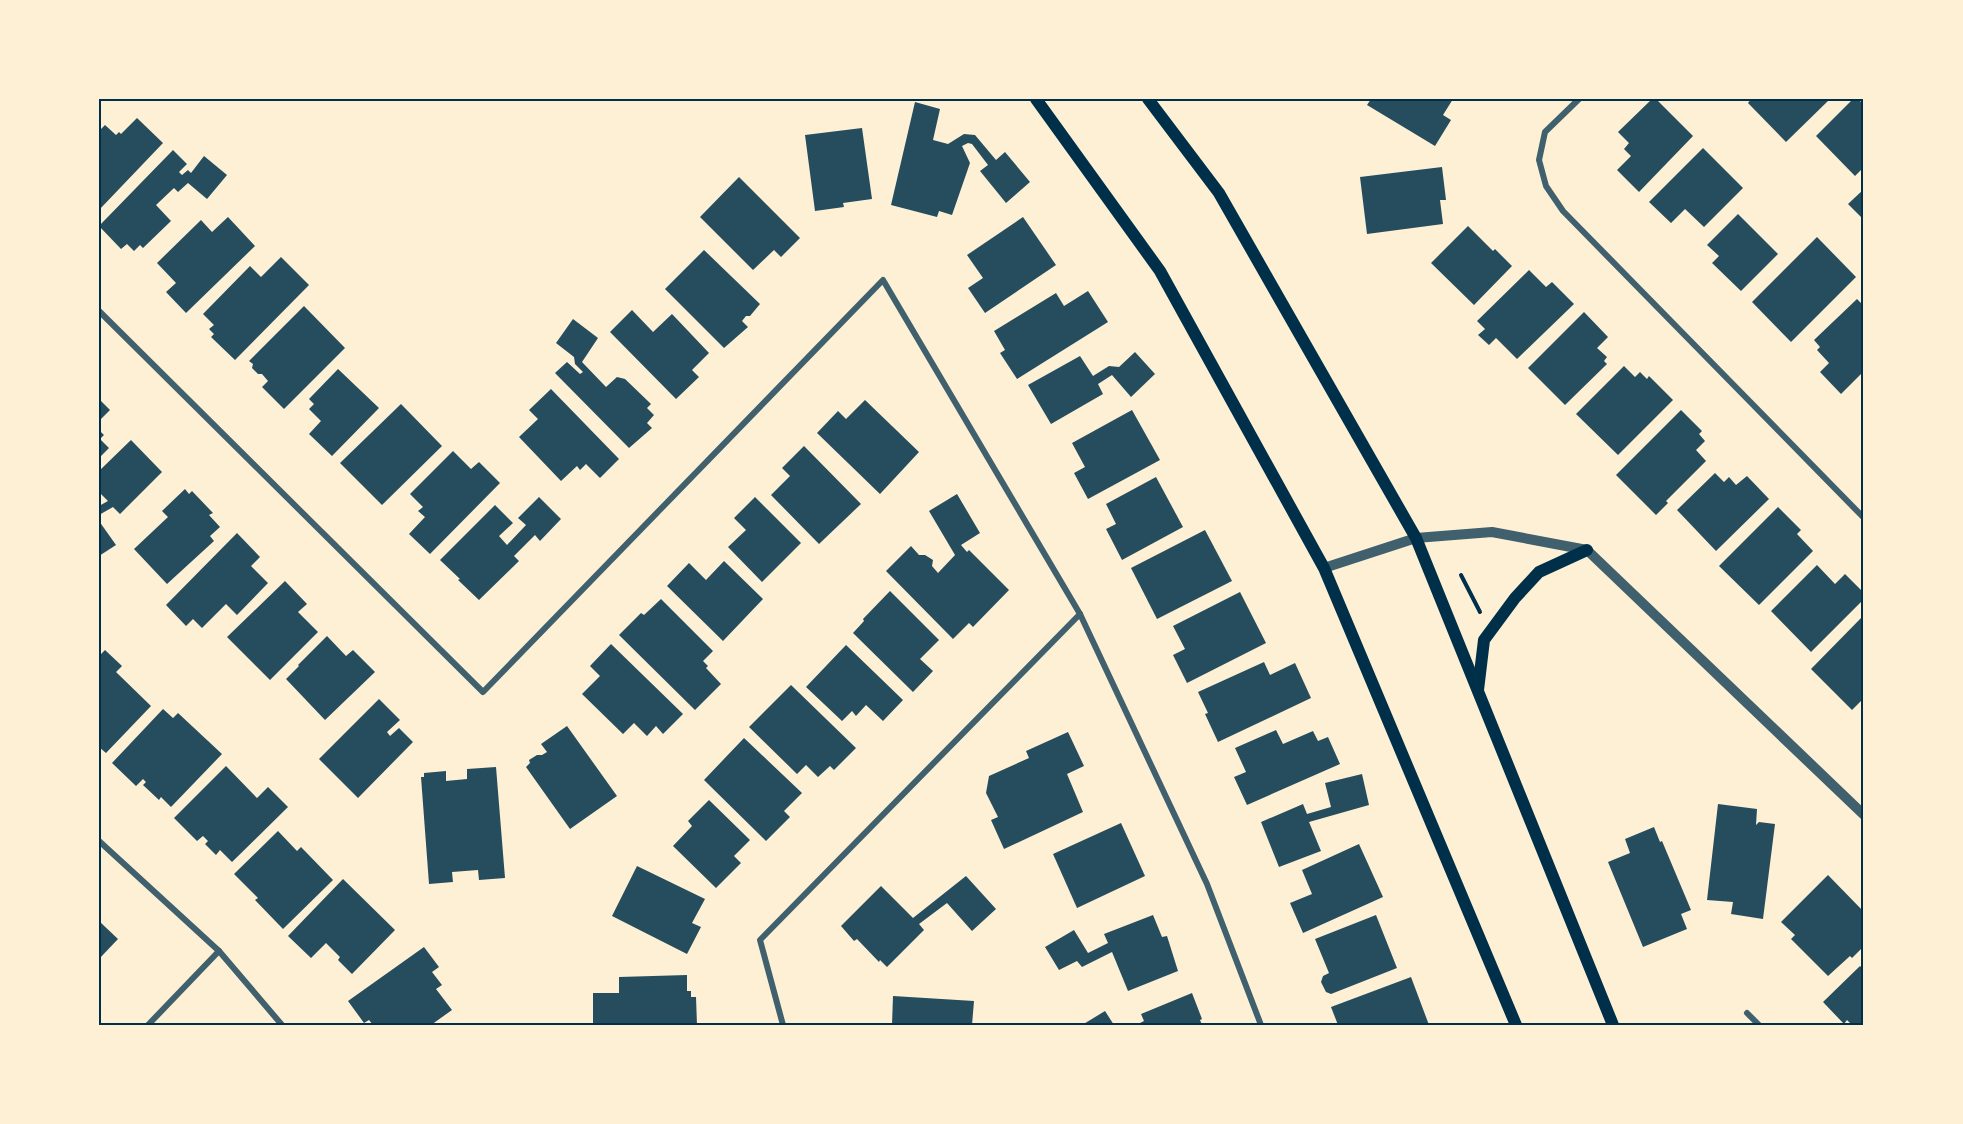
<svg xmlns="http://www.w3.org/2000/svg" width="1963" height="1124" font-family="'IBM Plex Sans',sans-serif">
  <style>
    .building { fill: #264d5e }
    .lines { fill: none; stroke-linecap: round; stroke-linejoin: round }
    .path { stroke: #003049; stroke-width: 4 }
    .minor { stroke: #3f606c; stroke-width: 6 }
    .tertiary { stroke: #3f606c; stroke-width: 10 }
    .secondary { stroke: #003049; stroke-width: 12 }
    .neatline { fill: none; stroke: #003049; stroke-width: 2 }
  </style>
  <rect width="100%" height="100%" fill="#fdf0d5"/>
  <g class="building">
    <polygon points="1371,99 1453,99 1443,115 1451,120 1435,146 1367,105"/>
    <polygon points="1652,99 1656,99 1693,136 1639,192 1617,170 1631,156 1624,149 1629,143 1618,132"/>
    <polygon points="1751,99 1830,99 1786,142 1748,103"/>
    <polygon points="1853,99 1858,99 1864,105 1864,167 1855,176 1816,136"/>
    <polygon points="915,102 940,109 933,140 948,144 964,134 975,135 996,160 1005,152 1030,182 1006,203 980,171 988,165 972,144 968,143 962,146 970,163 952,215 939,211 937,217 891,205"/>
    <polygon points="137,118 163,143 99,210 99,131 105,125 116,135 119,132 121,134"/>
    <polygon points="862,128 872,199 843,203 844,207 815,211 805,135"/>
    <polygon points="1703,148 1743,188 1704,227 1685,209 1671,223 1649,202"/>
    <polygon points="173,150 187,164 179,172 182,175 188,170 191,173 204,156 227,175 207,199 188,183 178,192 174,188 156,205 171,221 143,248 140,245 134,251 127,244 121,249 99,226"/>
    <polygon points="1442,167 1446,200 1440,200 1443,224 1367,234 1360,177"/>
    <polygon points="739,177 800,238 781,257 774,250 753,270 700,217"/>
    <polygon points="1864,189 1864,220 1848,204"/>
    <polygon points="1738,214 1778,254 1741,291 1712,263 1719,256 1707,245"/>
    <polygon points="228,217 255,246 186,313 166,292 176,283 157,263 201,220 212,232"/>
    <polygon points="1023,217 1056,265 985,313 968,288 983,278 967,255"/>
    <polygon points="1468,226 1493,251 1495,249 1512,266 1474,305 1431,263"/>
    <polygon points="1817,237 1856,277 1791,342 1752,302"/>
    <polygon points="704,250 760,304 750,316 746,316 742,321 748,327 724,348 665,289"/>
    <polygon points="281,257 309,285 235,360 211,337 214,334 209,329 214,325 203,314 250,266 261,277"/>
    <polygon points="1529,270 1546,287 1552,282 1574,304 1517,359 1496,338 1489,345 1478,335 1485,329 1477,321"/>
    <polygon points="1088,291 1108,322 1017,379 1000,353 1005,350 994,331 1056,293 1064,306"/>
    <polygon points="1857,299 1864,306 1864,371 1841,394 1820,372 1829,363 1817,350 1820,347 1814,340"/>
    <polygon points="304,306 345,348 284,409 262,387 268,381 262,374 258,374 252,368 253,364 249,361"/>
    <polygon points="632,310 653,332 672,314 709,353 692,370 699,377 676,399 610,332"/>
    <polygon points="1584,312 1608,337 1597,348 1607,357 1604,361 1607,364 1565,405 1528,368"/>
    <polygon points="573,319 598,338 582,362 606,387 617,377 625,379 651,404 647,408 654,415 647,423 652,428 629,448 555,373 567,362 580,374 583,372 575,364 574,357 556,343"/>
    <polygon points="1135,352 1155,374 1131,397 1112,375 1098,384 1103,394 1051,424 1028,385 1080,356 1093,376 1109,366 1119,367"/>
    <polygon points="1624,366 1635,377 1640,372 1647,379 1649,376 1673,400 1618,455 1576,414"/>
    <polygon points="338,369 379,408 332,456 309,434 321,421 309,409 314,404 309,399"/>
    <polygon points="551,389 619,459 600,478 586,464 580,470 577,466 561,481 519,437 538,419 529,410"/>
    <polygon points="99,399 110,410 99,421"/>
    <polygon points="865,400 919,452 880,494 817,433 838,411 846,419"/>
    <polygon points="401,404 442,446 382,505 340,463"/>
    <polygon points="1132,410 1160,460 1088,499 1074,473 1085,467 1072,443"/>
    <polygon points="1681,410 1702,431 1699,434 1705,441 1696,450 1706,461 1666,501 1668,503 1656,515 1616,475"/>
    <polygon points="99,430 104,435 100,439 109,448 99,458"/>
    <polygon points="131,440 162,472 120,514 113,507 99,515 99,506 108,501 99,492 99,471"/>
    <polygon points="804,446 861,504 819,544 771,495 790,476 782,468"/>
    <polygon points="453,451 471,469 479,462 500,483 430,554 409,534 425,517 418,511 423,507 410,494"/>
    <polygon points="1715,473 1724,482 1729,477 1736,485 1747,476 1769,499 1716,551 1677,510"/>
    <polygon points="1156,477 1183,527 1122,560 1106,529 1116,524 1106,504"/>
    <polygon points="185,489 189,494 192,491 213,513 209,515 220,527 210,536 214,541 167,584 134,549 168,517 162,511"/>
    <polygon points="957,494 980,533 961,545 967,552 969,550 1009,590 973,627 969,623 953,639 886,571 911,546 919,555 925,555 933,560 932,566 938,573 955,555 929,511"/>
    <polygon points="539,497 561,519 540,541 535,535 514,556 519,561 479,600 458,580 460,579 440,560 495,505 513,523 499,536 507,545 526,525 518,518"/>
    <polygon points="755,497 801,543 762,582 728,547 746,530 734,518"/>
    <polygon points="1778,507 1801,530 1797,534 1813,551 1759,605 1719,566"/>
    <polygon points="99,521 116,545 99,556"/>
    <polygon points="1205,530 1232,581 1157,619 1131,568"/>
    <polygon points="237,533 260,557 251,566 268,583 237,615 226,604 202,628 193,619 186,626 166,605"/>
    <polygon points="724,561 763,599 723,641 667,586 689,563 706,580"/>
    <polygon points="1817,565 1835,584 1845,574 1864,593 1864,599 1811,652 1771,611"/>
    <polygon points="285,581 307,604 298,612 318,632 270,680 227,637"/>
    <polygon points="890,591 939,640 920,659 933,671 913,692 853,633 864,621 863,619"/>
    <polygon points="1240,592 1266,643 1187,683 1173,655 1185,649 1173,626"/>
    <polygon points="661,599 713,651 703,661 708,666 706,668 721,684 695,710 619,635 641,613 644,615"/>
    <polygon points="1864,615 1864,698 1852,710 1811,669"/>
    <polygon points="327,636 346,656 353,650 375,672 325,720 286,679 299,666 298,665"/>
    <polygon points="611,644 683,714 663,734 656,726 647,736 634,723 623,734 582,694 600,676 590,666"/>
    <polygon points="846,645 903,700 883,721 866,705 856,716 852,711 842,721 806,687"/>
    <polygon points="105,650 122,666 116,672 151,706 106,753 99,747 99,656"/>
    <polygon points="1264,662 1270,675 1295,663 1311,698 1218,742 1205,714 1208,713 1198,692"/>
    <polygon points="791,685 856,748 834,770 830,766 818,777 806,765 797,774 749,727"/>
    <polygon points="379,699 400,720 387,732 390,736 399,728 413,742 358,798 319,759"/>
    <polygon points="163,709 173,718 178,713 222,754 171,807 161,797 159,800 143,785 146,782 143,779 136,786 112,763"/>
    <polygon points="567,726 617,796 570,829 526,767 530,763 529,760 537,755 542,755 547,752 541,744"/>
    <polygon points="1276,730 1283,744 1313,731 1318,741 1328,737 1340,764 1247,805 1234,777 1246,772 1235,748"/>
    <polygon points="1068,732 1084,766 1067,774 1083,812 1004,849 991,820 998,817 986,793 989,776 1029,758 1026,751"/>
    <polygon points="744,738 802,793 784,811 790,817 766,841 704,780"/>
    <polygon points="226,766 257,798 268,787 288,807 232,862 220,850 216,855 205,844 208,841 203,836 197,841 174,818"/>
    <polygon points="496,767 505,878 479,880 478,870 452,872 453,882 429,884 421,777 424,777 424,773 446,771 446,781 467,779 467,769"/>
    <polygon points="1362,774 1369,805 1309,822 1321,851 1279,867 1261,822 1303,804 1307,814 1331,807 1325,783"/>
    <polygon points="709,800 750,840 734,856 741,863 716,888 673,846 692,826 688,821"/>
    <polygon points="1718,804 1757,809 1756,825 1759,822 1775,824 1763,919 1731,914 1733,902 1707,900"/>
    <polygon points="1121,823 1145,876 1077,908 1053,854"/>
    <polygon points="1654,827 1660,842 1662,841 1691,910 1681,914 1687,929 1643,947 1608,862 1630,853 1625,839"/>
    <polygon points="278,831 297,851 301,847 333,880 283,929 255,900 258,898 234,874"/>
    <polygon points="1359,844 1383,897 1303,933 1290,903 1312,894 1302,870"/>
    <polygon points="637,866 705,899 692,923 701,927 687,954 612,916"/>
    <polygon points="1828,875 1864,912 1864,946 1852,958 1850,956 1828,976 1791,939 1795,935 1781,922"/>
    <polygon points="966,876 996,909 972,931 947,903 919,924 924,930 887,967 880,960 879,962 857,939 854,941 841,926 881,886 913,918"/>
    <polygon points="343,879 395,930 352,974 338,960 340,957 326,943 311,958 288,936"/>
    <polygon points="1153,915 1162,937 1167,936 1178,971 1128,991 1112,952 1082,967 1077,961 1059,970 1045,947 1074,930 1088,953 1108,943 1104,934"/>
    <polygon points="1376,915 1397,968 1331,994 1326,992 1321,982 1323,976 1329,973 1315,939"/>
    <polygon points="99,921 118,939 99,959"/>
    <polygon points="424,947 439,967 432,972 442,985 436,989 452,1010 431,1025 373,1025 369,1020 364,1023 348,1001"/>
    <polygon points="1860,966 1864,970 1864,1025 1852,1025 1847,1020 1844,1024 1823,1002"/>
    <polygon points="687,975 687,991 691,991 691,997 696,997 697,1025 593,1025 593,993 619,993 619,977"/>
    <polygon points="1411,977 1429,1025 1338,1025 1331,1007"/>
    <polygon points="1192,993 1202,1019 1200,1020 1202,1025 1136,1025 1144,1021 1141,1014"/>
    <polygon points="893,996 974,1001 972,1025 892,1025"/>
    <polygon points="1105,1011 1114,1025 1082,1025"/>
  </g>
  <g class="lines">
    <polyline class="path" points="1461,575 1480,612"/>
    <g class="minor">
      <polyline points="1579,99 1545,132 1539,160 1546,186 1563,211 1864,518"/>
      <polyline points="99,311 483,692 883,280 1080,614 1207,884 1261,1025"/>
      <polyline points="99,841 219,951 282,1025"/>
      <polyline points="1747,1013 1759,1025"/>
      <polyline points="148,1025 219,951"/>
      <polyline points="783,1025 760,940 1080,614"/>
    </g>
    <polyline class="tertiary" points="1324,568 1416,538 1492,532 1587,550 1864,815"/>
    <g class="secondary">
      <polyline points="1036,99 1160,271 1324,568 1516,1025"/>
      <polyline points="1148,99 1219,193 1416,538 1613,1025"/>
      <polyline points="1478,690 1484,640 1515,598 1539,572 1587,550"/>
    </g>
  </g>
  <rect width="1963" height="1124" fill="none" stroke="#fdf0d5" stroke-width="201"/>
  <rect x="100" y="100" width="1762" height="924" class="neatline"/>
</svg>
